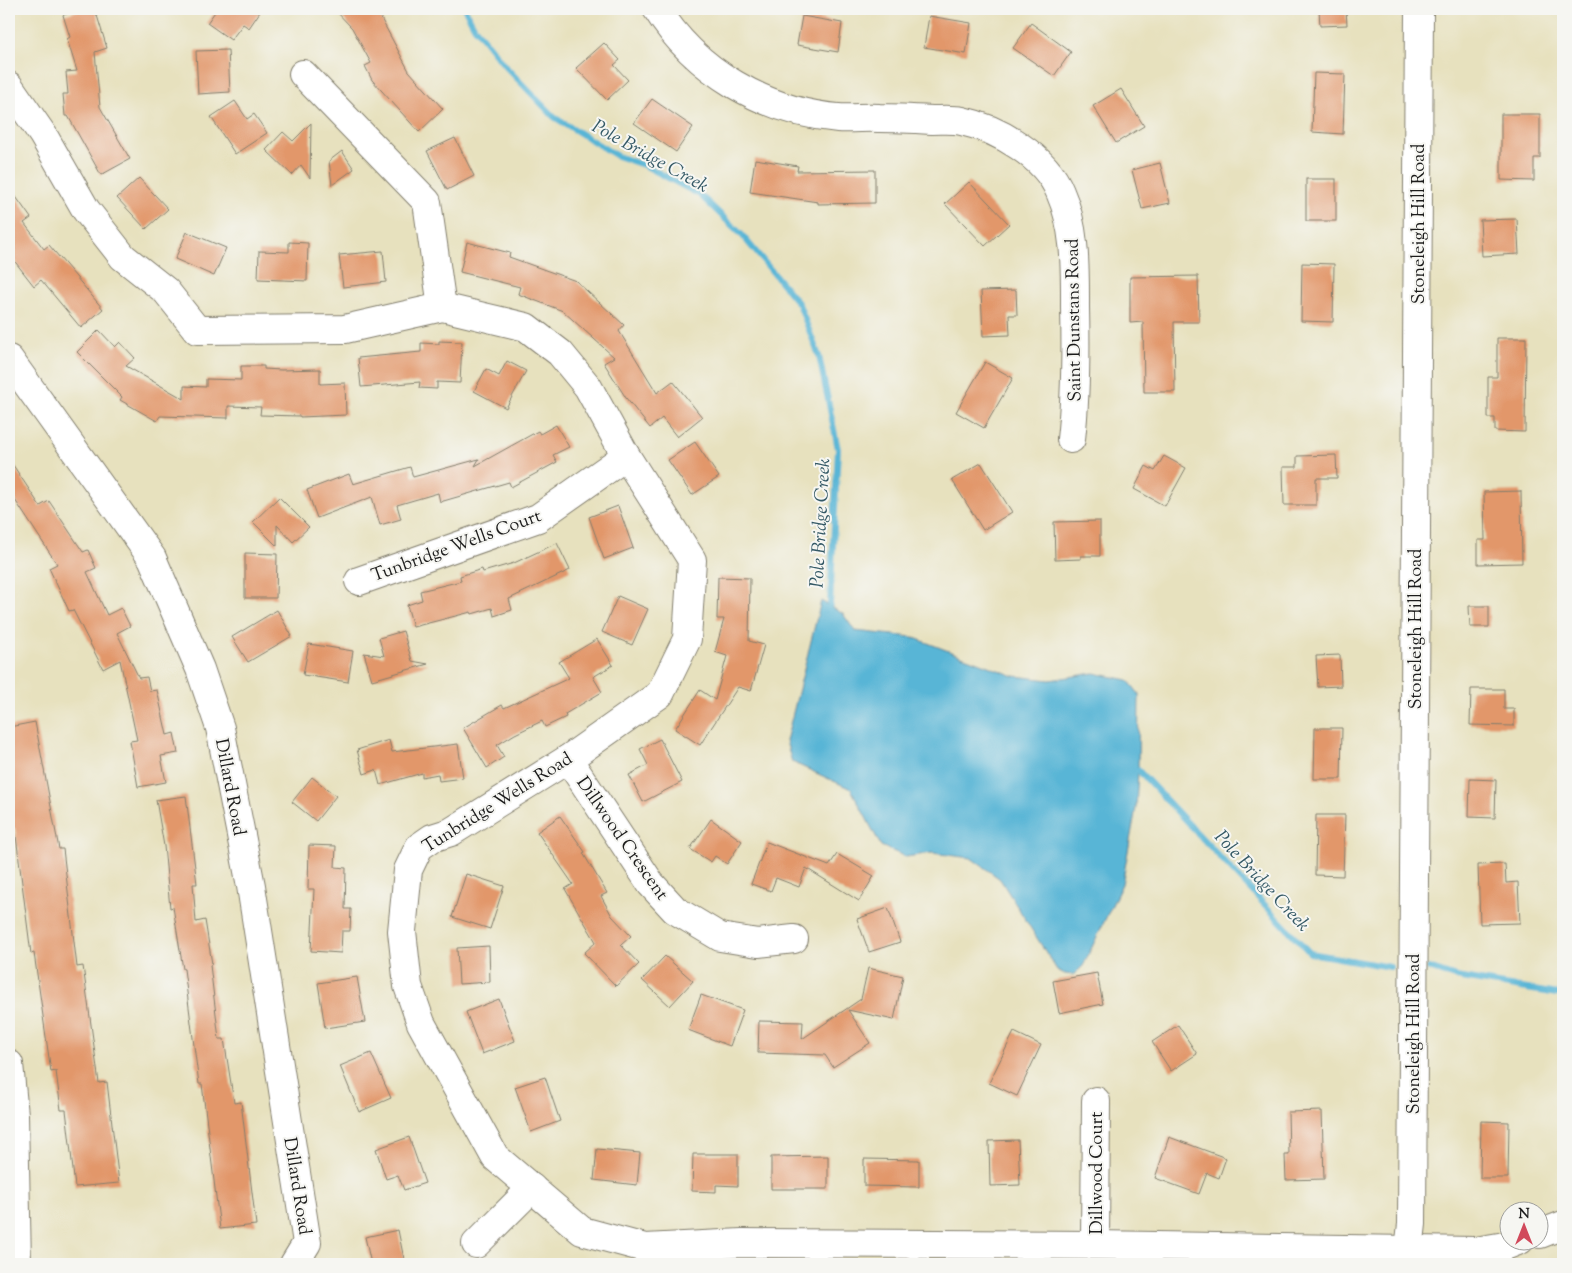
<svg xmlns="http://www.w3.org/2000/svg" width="1572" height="1273" font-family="'Sorts Mill Goudy',serif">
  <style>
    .water { fill: #58b5d6; stroke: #3a6879 }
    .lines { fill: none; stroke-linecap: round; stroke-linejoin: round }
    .stream { stroke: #58b5d6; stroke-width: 6 }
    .building { fill: #e2976b }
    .minor-casing { stroke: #827e6d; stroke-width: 30 }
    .minor { stroke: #fff; stroke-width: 28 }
    .labels { text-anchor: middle; stroke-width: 4; stroke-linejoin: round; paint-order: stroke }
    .street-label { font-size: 18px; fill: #1c1c1c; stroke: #f6f6f2 }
    .water-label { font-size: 19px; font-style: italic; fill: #345966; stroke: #f6f6f2 }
  </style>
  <rect width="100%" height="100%" fill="#f6f6f2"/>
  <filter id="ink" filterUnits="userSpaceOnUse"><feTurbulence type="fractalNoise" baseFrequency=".02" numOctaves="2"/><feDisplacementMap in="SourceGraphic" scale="10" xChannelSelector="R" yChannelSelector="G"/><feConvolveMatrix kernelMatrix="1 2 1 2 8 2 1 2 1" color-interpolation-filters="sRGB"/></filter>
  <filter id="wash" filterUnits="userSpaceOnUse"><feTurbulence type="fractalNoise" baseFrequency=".0096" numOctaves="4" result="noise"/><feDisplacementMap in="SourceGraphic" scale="20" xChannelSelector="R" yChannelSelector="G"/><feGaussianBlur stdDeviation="1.12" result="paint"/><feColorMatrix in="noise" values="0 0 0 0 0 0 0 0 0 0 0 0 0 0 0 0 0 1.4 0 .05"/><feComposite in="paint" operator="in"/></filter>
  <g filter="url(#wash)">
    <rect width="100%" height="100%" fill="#e7e1be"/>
    <polygon class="water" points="821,601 843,614 855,631 912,637 1014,676 1050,680 1094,673 1128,680 1139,694 1138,770 1136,808 1122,884 1083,966 1073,975 1065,974 1057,970 1000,879 971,858 932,853 906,857 881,846 851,789 792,762 786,741"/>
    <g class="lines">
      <g class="stream">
        <polyline points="465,9 475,28 504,65 554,117 617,156 646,166 700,195 742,235 799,304 819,356 838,449 830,604"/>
        <polyline points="1138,770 1310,953 1390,967"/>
        <polyline points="1429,968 1456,977 1563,995"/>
      </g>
    </g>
    <g id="blocks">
      <g class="building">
        <polygon points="83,9 95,9 107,48 95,52 100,107 130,159 101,175 68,116 65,116 63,94 68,94 66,72 77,71 67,39 70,37 63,15"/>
        <polygon points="217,9 262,9 249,28 243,24 231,40 207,23"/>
        <polygon points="334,9 376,9 409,71 443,109 419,132 372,80 365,66 371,63 352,28"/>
        <polygon points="1319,9 1346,9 1347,25 1320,26"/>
        <polygon points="802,16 842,23 838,52 797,45"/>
        <polygon points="929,16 971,23 966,54 924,47"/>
        <polygon points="1031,23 1071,52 1054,76 1013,48"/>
        <polygon points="604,43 620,60 614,65 628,80 607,100 576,68"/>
        <polygon points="228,50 230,92 198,94 196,51"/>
        <polygon points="1314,73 1345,74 1343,134 1312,132"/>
        <polygon points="1121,89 1144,126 1116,143 1093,106"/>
        <polygon points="652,99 693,127 676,152 634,123"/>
        <polygon points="235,101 247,119 254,114 267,133 235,154 211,117"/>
        <polygon points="1501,114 1540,114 1540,158 1534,158 1534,181 1501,180"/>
        <polygon points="311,123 310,178 301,165 292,175 266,150 283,132 293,141"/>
        <polygon points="455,138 474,176 447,190 427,151"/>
        <polygon points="342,151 354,169 332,185 329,161"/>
        <polygon points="755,159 798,166 797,171 875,170 875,203 818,204 818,202 750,192"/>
        <polygon points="1160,163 1170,203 1142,209 1132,170"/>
        <polygon points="139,178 168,209 146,229 117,198"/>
        <rect x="1306" y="179" width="30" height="42"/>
        <polygon points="969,182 1009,224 985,246 945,204"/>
        <polygon points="9,187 31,218 24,223 44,249 49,245 103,309 81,328 41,280 34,286 9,254"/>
        <polygon points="1517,219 1519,254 1482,256 1480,220"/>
        <polygon points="187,232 226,248 214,276 175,259"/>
        <polygon points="289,242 308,243 307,281 258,279 259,251 289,252"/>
        <polygon points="467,242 510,253 509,257 576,281 624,325 619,331 657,393 673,381 702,417 677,437 662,418 650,428 626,398 604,363 614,357 563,311 518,294 520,287 460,272"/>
        <polygon points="383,251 386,282 343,287 339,255"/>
        <polygon points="1302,263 1334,264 1333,322 1301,321"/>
        <polygon points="1198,276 1199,322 1174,322 1175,392 1144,392 1143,322 1130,323 1130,277"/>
        <polygon points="1016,290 1017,315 1009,315 1010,335 983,336 981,291"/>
        <polygon points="99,330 115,347 120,342 135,358 126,366 184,399 184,386 206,387 206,379 241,380 241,366 264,366 264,369 281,370 320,369 320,384 345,383 346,415 300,417 300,416 260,415 261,407 228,406 228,418 160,416 157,421 120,400 122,397 77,352"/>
        <polygon points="1497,338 1526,338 1525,432 1495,431 1495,418 1488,418 1488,377 1497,377"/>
        <polygon points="439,341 462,342 460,383 437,382 437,389 419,388 420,382 361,387 358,358 421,352 421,343 439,344"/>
        <polygon points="507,361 526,371 506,408 474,391 486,369 499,376"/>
        <polygon points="985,362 1013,378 984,428 956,412"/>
        <polygon points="556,425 569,447 553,455 557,462 511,487 509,482 440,502 438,493 397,505 401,519 380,525 372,497 317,518 307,490 349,474 353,484 410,467 413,477 479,459 475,466 538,431 540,434"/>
        <polygon points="695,442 719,477 692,495 668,460"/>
        <polygon points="1336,455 1337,478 1316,478 1316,505 1284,505 1283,467 1297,467 1297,456"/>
        <polygon points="1164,456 1186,468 1165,506 1134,489 1146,466 1155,471"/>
        <polygon points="9,459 40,506 49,501 83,552 88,550 96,568 87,572 107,615 121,608 130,626 117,633 139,678 147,677 150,691 157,690 167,735 174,733 178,753 161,756 166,782 138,787 130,741 137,740 120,660 103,669 73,610 69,611 49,568 57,564 15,500 9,504"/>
        <polygon points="981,463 1012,512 983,530 952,480"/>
        <polygon points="1521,491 1522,563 1478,564 1478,540 1485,540 1484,492"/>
        <polygon points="279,497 309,527 293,542 277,525 277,546 253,522"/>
        <polygon points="618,506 633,548 604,559 589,517"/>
        <polygon points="1100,521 1100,556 1081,556 1081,559 1055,560 1054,522"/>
        <polygon points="557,543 570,570 509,599 512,610 494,616 492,608 472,614 471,612 413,627 407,605 422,600 420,591 461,581 460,576 482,569 483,572 514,563"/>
        <polygon points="245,553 277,554 276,598 245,598"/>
        <polygon points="718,577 750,578 749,641 764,645 751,691 738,687 700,745 675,729 700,690 715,700 727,656 715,652 724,619 717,619"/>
        <polygon points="618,596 648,609 632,645 602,632"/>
        <polygon points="1469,606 1489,606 1489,627 1470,627"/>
        <polygon points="277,610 292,636 248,662 232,637"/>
        <polygon points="403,631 412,661 428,664 372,680 364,653 384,656 379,638"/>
        <polygon points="597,639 613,665 593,677 602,692 565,714 566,717 545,727 542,721 515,734 497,745 504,757 487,768 463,728 502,705 504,708 569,678 559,662"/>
        <polygon points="309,644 353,651 348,682 303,675"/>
        <polygon points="1340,655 1341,686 1318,687 1316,656"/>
        <polygon points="1471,689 1504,689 1504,709 1514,709 1514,726 1470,725"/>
        <polygon points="35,722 59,849 63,849 77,967 83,966 99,1083 107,1082 119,1183 75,1187 66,1110 61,1110 56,1071 51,1072 34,953 31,954 15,828 9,829 9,727"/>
        <polygon points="1315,728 1342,728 1341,779 1314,779"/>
        <polygon points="660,739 682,782 643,802 629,775 648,765 640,749"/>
        <polygon points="389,740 392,752 458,744 463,778 439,781 438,774 422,777 422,773 380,785 376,770 364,774 357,750"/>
        <polygon points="312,777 336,796 316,821 292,802"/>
        <polygon points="1470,779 1496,780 1495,818 1469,817"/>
        <polygon points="186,796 197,884 193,884 196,922 205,920 212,964 210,965 219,1039 224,1039 234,1103 241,1102 256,1225 220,1229 202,1084 199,1084 184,969 183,969 173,907 170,908 164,846 156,800"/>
        <polygon points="1316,815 1345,815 1343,876 1315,875"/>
        <polygon points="560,816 585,852 583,853 607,893 601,896 612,916 631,936 621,945 639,964 616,986 584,953 596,942 565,889 573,884 537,832"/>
        <polygon points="711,819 742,841 727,864 715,856 711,862 690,849"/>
        <polygon points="767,842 829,866 837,854 874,876 859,901 806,868 799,887 776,878 771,891 751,884"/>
        <polygon points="309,845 336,846 335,867 346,868 345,909 351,909 350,931 342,931 341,953 311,951 314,889 308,889"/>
        <polygon points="1505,864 1506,883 1518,882 1520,923 1480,924 1478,865"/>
        <polygon points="466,874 504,886 490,929 452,917"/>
        <polygon points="888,908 900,942 869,952 857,919"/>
        <polygon points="489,946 490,982 459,984 457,948"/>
        <polygon points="665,956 693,981 670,1006 642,980"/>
        <polygon points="868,968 903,976 894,1020 848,1010 870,1043 833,1067 825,1055 758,1053 759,1021 803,1022 802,1039 861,999"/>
        <polygon points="1097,973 1103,1004 1059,1013 1053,981"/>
        <polygon points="357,977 365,1022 325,1028 318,983"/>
        <polygon points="701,995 743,1010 730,1046 688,1030"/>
        <polygon points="499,999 515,1041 482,1054 466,1012"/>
        <polygon points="1178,1025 1197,1054 1171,1071 1152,1042"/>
        <polygon points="1014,1032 1041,1045 1017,1096 989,1083"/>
        <polygon points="371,1053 391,1098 359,1112 340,1066"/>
        <polygon points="545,1077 560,1121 531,1132 515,1087"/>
        <polygon points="1322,1111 1324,1179 1286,1180 1285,1155 1289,1155 1288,1112"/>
        <polygon points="1481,1121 1509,1122 1508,1178 1480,1178"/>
        <polygon points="409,1137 425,1183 404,1190 398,1175 386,1179 376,1149"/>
        <polygon points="1169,1137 1226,1158 1219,1178 1207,1173 1199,1194 1155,1178"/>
        <polygon points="1018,1140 1020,1185 990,1186 989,1141"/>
        <polygon points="597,1149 640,1153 637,1185 594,1180"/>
        <polygon points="693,1154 738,1154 738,1186 716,1185 716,1192 692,1191"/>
        <polygon points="828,1156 828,1189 771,1189 771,1157"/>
        <polygon points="864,1159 919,1160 919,1187 864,1186"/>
        <polygon points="398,1230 405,1264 371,1264 365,1237"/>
      </g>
    </g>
  </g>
  <g filter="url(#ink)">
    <use href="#blocks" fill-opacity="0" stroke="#827e6d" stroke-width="1"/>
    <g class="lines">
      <g class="minor-casing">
        <g id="minor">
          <path d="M657,9C695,71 766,112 838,118C852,119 866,117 879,118C897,118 915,119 932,120C942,120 953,119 962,121C999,129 1046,157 1060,192C1076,228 1075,268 1075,307C1076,351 1076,395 1071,439"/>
          <polyline points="303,74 427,202 442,307"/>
          <polyline points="9,86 43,135 86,210 123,257 166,291 197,330 345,329 442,307 526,327 560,353 588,387 626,456 692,560 687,639 660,694 568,759 451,832 432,838 419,847 408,870 402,931 408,986 421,1023 495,1157 582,1231 645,1248 742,1243 1095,1245 1475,1251 1505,1246 1520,1240"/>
          <polyline points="9,359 152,558 200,669 220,728 251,886 307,1243 294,1264"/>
          <polyline points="359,581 538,518 626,456"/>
          <polyline points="568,759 651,884 675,910 720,937 758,943 794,939"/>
          <polyline points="9,1064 14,1115 17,1264"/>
          <polyline points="1540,1234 1563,1225"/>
          <polyline points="476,1244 532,1188"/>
          <polyline points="1095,1245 1096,1101"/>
          <polyline points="1409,1250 1412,1224 1419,9"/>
        </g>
      </g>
      <use href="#minor" class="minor"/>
    </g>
  </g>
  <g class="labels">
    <g class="street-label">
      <text transform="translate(1418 224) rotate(-90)" y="6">Stoneleigh Hill Road</text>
      <text transform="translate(1073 320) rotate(-91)" y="6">Saint Dunstans Road</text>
      <text transform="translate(456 545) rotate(-20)" y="6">Tunbridge Wells Court</text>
      <text transform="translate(1415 629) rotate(-90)" y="6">Stoneleigh Hill Road</text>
      <text transform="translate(231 787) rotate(79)" y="6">Dillard Road</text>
      <text transform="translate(497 802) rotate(-32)" y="6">Tunbridge Wells Road</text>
      <text transform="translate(623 838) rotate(55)" y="6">Dillwood Crescent</text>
      <text transform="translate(1413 1034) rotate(-90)" y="6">Stoneleigh Hill Road</text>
      <text transform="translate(1096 1173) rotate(-90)" y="6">Dillwood Court</text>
      <text transform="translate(298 1186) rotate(81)" y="6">Dillard Road</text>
    </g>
    <g class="water-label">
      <text transform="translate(651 155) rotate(29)" y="7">Pole Bridge Creek</text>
      <text transform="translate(819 523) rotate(-87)" y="7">Pole Bridge Creek</text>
      <text transform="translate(1263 880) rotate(47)" y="7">Pole Bridge Creek</text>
    </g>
  </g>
  <rect width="1572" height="1273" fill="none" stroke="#f6f6f2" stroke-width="30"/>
  <g transform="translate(1524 1226)"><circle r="24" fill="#f6f6f2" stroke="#9f9f9c"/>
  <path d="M0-4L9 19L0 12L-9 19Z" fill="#d1495b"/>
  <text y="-8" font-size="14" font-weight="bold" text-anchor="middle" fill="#1c1c1c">N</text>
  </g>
</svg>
